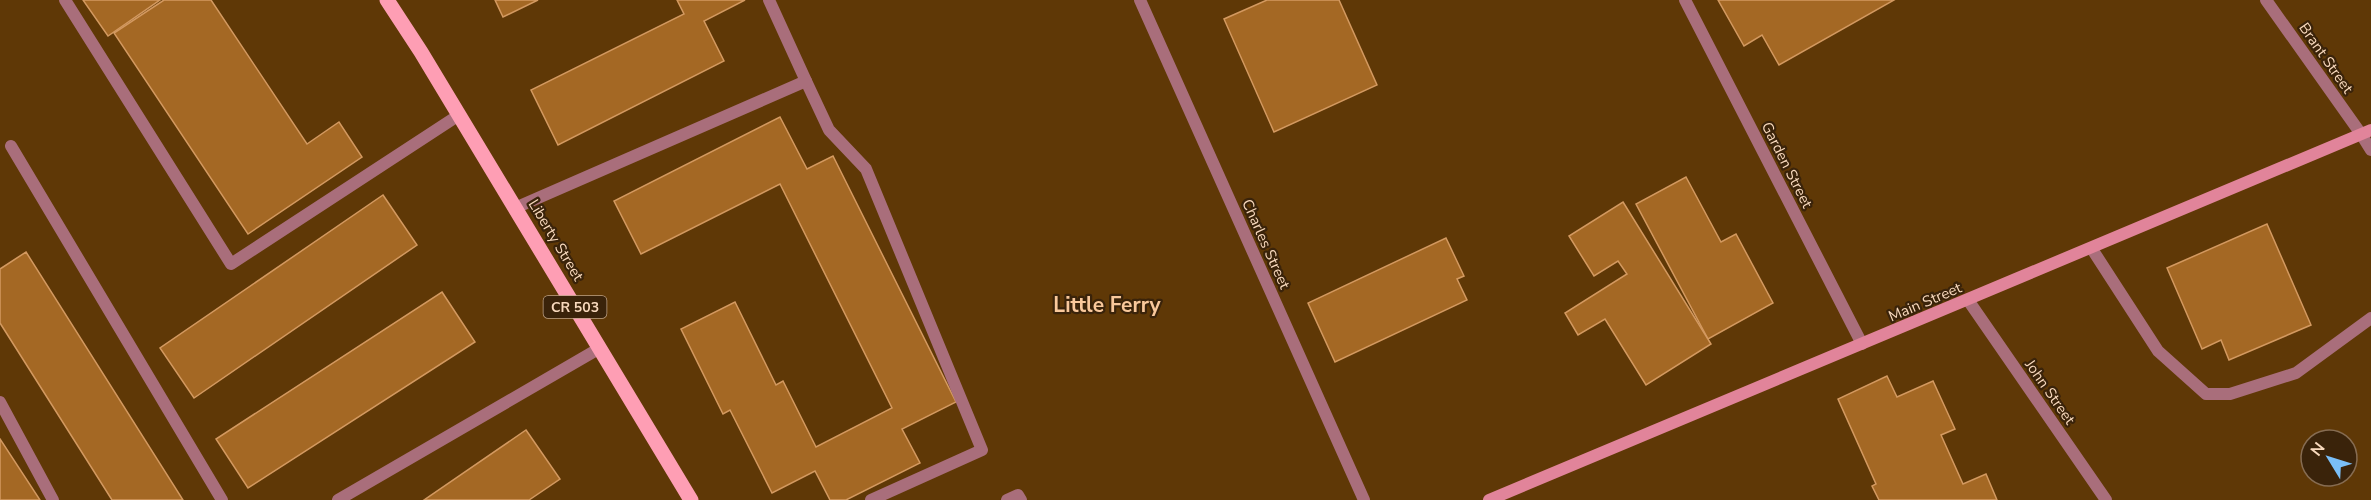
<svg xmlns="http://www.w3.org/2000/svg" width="2371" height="500" font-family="'Nunito Sans',sans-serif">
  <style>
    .building { fill: #a46824; stroke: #d39960; stroke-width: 1.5 }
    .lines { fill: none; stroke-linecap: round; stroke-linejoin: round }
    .lane { stroke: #a96e7b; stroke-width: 12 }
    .street { stroke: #a96e7b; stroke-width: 12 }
    .secondary { stroke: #e1849a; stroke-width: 12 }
    .primary { stroke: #fe9eb4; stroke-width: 15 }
    .labels { text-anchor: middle; stroke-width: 4.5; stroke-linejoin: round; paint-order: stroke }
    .shield { fill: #3a230a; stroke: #bfa287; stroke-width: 1.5 }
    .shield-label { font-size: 14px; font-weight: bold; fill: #f8d9bd }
    .street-label { font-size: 15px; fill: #f8d9bd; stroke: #3a230a }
    .district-label { font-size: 21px; font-weight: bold; fill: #f9c89b; stroke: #3a230a }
  </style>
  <rect width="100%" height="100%" fill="#5f3806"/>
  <g class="building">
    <polygon points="83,0 160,0 108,36"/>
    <polygon points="164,0 211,0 307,144 339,122 362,157 248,234 114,33"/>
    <polygon points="495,0 538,0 503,17"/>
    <polygon points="677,0 745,0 704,21 724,61 558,145 531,90 684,14"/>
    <polygon points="1267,0 1339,0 1377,85 1274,132 1224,19"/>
    <polygon points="1718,0 1894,0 1779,65 1762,35 1744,46"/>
    <polygon points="780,117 807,169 833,156 956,402 902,429 920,463 846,500 830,500 815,471 772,493 730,410 723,414 681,329 735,302 776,385 783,381 816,447 892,408 780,184 641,254 614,201"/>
    <polygon points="1686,177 1721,242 1736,234 1773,303 1708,339 1636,204"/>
    <polygon points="383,195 417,245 194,398 160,348"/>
    <polygon points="1623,202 1711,344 1646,385 1605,319 1578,335 1565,313 1627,274 1618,261 1594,276 1569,236"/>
    <polygon points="2267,224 2311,325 2229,360 2221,340 2202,349 2167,268"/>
    <polygon points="1446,238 1464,276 1457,279 1467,300 1335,362 1308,303"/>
    <polygon points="26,252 183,500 112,500 0,323 0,269"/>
    <polygon points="442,292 475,342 248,488 216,439"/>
    <polygon points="1887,376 1897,397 1933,381 1955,429 1941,435 1963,484 1986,474 1997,500 1879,500 1872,486 1876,484 1838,399"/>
    <polygon points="526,430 560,479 529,500 424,500"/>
    <polygon points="0,439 40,500 0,500"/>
  </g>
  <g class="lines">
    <g class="lane">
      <polyline points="65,0 231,264 459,115"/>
      <polyline points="806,81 829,130 866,169 982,450 871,500"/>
      <polyline points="2361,134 2371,150"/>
      <polyline points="11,146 222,500"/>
      <polyline points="515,208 806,81 769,0"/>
      <polyline points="2092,249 2158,351 2206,394 2230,394 2296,373 2371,318"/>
      <polyline points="0,402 53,500"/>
      <polyline points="338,500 600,348"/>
      <polyline points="1007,500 1018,495 1021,500"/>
    </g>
    <g class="street">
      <polyline points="1140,0 1364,500"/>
      <polyline points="1685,0 1862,344"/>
      <polyline points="2266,0 2361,134"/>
      <polyline points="1968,300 2106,500"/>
    </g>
    <polyline class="secondary" points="1489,500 2371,130"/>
    <polyline class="primary" points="387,0 421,52 691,500"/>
  </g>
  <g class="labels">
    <rect class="shield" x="543.5" y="296" width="63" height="22" rx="4.5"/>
    <g class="shield-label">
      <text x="575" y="312">CR 503</text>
    </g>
    <g class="street-label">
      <text transform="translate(2326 58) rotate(55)" y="5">Brant Street</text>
      <text transform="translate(1787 165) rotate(63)" y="5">Garden Street</text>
      <text transform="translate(556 240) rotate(59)" y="5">Liberty Street</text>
      <text transform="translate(1266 244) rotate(66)" y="5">Charles Street</text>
      <text transform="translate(1925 302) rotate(-23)" y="5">Main Street</text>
      <text transform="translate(2050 392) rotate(55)" y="5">John Street</text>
    </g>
    <g class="district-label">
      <text x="1107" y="312">Little Ferry</text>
    </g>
  </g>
  <g transform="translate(2329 458) rotate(308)"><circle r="28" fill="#3a230a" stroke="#866c52" stroke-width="1.5"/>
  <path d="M0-4.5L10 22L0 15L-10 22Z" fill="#7abff8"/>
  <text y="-9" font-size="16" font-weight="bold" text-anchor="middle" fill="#f8d9bd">N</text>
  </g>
</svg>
